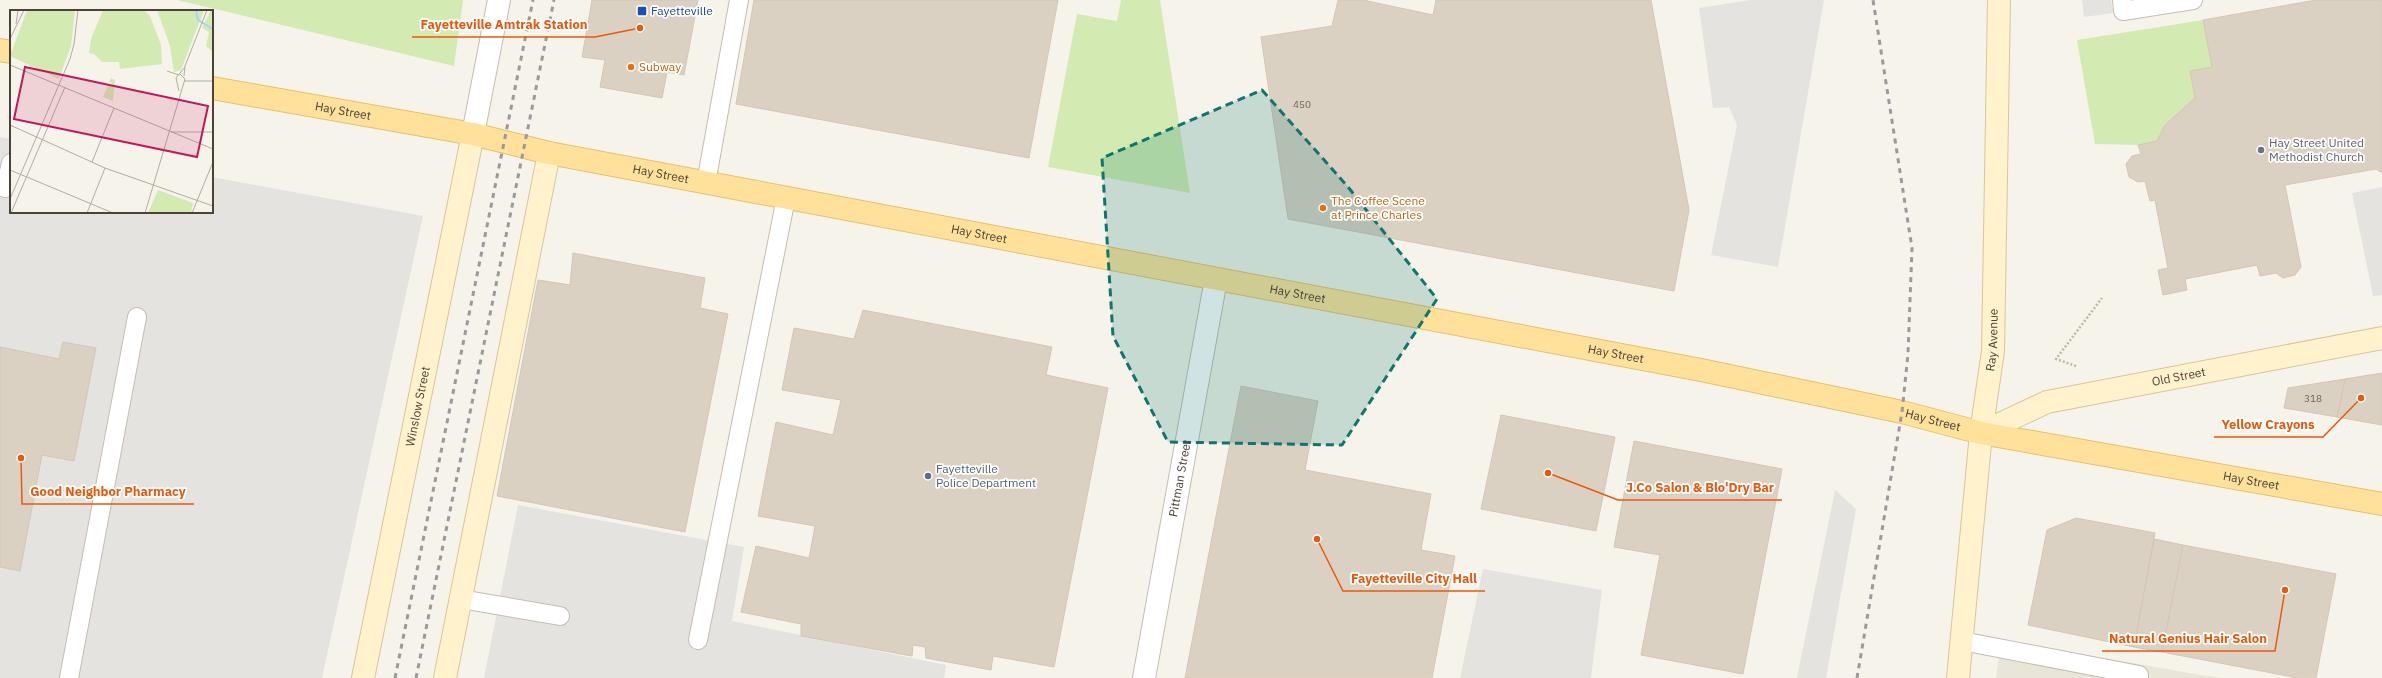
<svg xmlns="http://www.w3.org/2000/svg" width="2382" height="678" font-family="'IBM Plex Sans',sans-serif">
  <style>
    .residential { fill: #eae5d9 }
    .green { fill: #d3ebb3 }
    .parking { fill: #e5e3df }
    .building { fill: #dbd1c3; stroke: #d4c6b3 }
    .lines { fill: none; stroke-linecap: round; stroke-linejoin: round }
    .lane-casing { stroke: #c5bdb0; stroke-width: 20 }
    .street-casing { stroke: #c5bdb0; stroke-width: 24 }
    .secondary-casing { stroke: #d7c69a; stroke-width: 24 }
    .primary-casing { stroke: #e9c066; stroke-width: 24 }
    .path { stroke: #c5b69e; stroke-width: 2.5; stroke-dasharray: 2 2; stroke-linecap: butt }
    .lane { stroke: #fff; stroke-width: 18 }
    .street { stroke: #fff; stroke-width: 22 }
    .secondary { stroke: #fff2cc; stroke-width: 22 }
    .primary { stroke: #ffe19b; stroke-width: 22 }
    .rail { stroke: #9a9a9a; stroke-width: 3; stroke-dasharray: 5 5; stroke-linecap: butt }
    .marked { fill: #0f766e; fill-opacity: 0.2; stroke: #0f766e; stroke-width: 3; stroke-dasharray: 8 5; stroke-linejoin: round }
    .transit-dot { fill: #1a4fb4; stroke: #fff; stroke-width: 1.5 }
    .food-dot { fill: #e8710a; stroke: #fff; stroke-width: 1.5 }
    .worship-dot { fill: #6b7280; stroke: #fff; stroke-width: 1.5 }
    .service-dot { fill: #5c6f8a; stroke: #fff; stroke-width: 1.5 }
    .labels { text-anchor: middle; stroke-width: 3.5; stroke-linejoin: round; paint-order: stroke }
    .number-label { font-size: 10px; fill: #6f665b }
    .transit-label { font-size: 12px; fill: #164399; stroke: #fff; text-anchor: start }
    .food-label { font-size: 12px; fill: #c56008; stroke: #fff; text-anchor: start }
    .street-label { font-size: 12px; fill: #4b4338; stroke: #fff }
    .worship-label { font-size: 12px; fill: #5b616d; stroke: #fff; text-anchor: start }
    .service-label { font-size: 12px; fill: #4e5e75; stroke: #fff; text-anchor: start }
    .inset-river { fill: none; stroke: #a7d5f4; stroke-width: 2 }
    .inset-road { fill: none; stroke: #b2ada3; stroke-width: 1 }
    .view { fill: #c2185b; fill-opacity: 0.15; stroke: #c2185b; stroke-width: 2 }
    .inset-edge { fill: none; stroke: #4b4338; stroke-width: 2 }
    .leader { fill: none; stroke: #e8590c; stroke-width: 1.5 }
    .callout-dot { fill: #e8590c; stroke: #fff; stroke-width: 1.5 }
    .callout-label { font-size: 13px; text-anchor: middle; font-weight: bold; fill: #e8590c; stroke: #fff; stroke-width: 3.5; stroke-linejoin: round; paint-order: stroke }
  </style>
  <rect width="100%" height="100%" fill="#f6f3eb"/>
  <polygon class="residential" points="2001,640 2201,675 2222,678 1996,678"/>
  <g class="green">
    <polygon points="177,0 463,0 454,66"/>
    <polygon points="1121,0 1160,0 1190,193 1048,167 1077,14 1117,21"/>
    <polygon points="2203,20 2212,67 2190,71 2195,98 2157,141 2138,145 2095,144 2077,40"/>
  </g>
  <g class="parking">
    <polygon points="1751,0 1824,0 1778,267 1711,255 1737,125 1729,107 1713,108 1699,8"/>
    <polygon points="2082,0 2111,0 2113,13 2084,17"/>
    <polygon points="0,137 11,139 11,212 212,212 212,177 423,216 322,678 0,678"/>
    <polygon points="2382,187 2382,295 2373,296 2352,193"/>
    <polygon points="1835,490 1856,509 1826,678 1797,678"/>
    <polygon points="518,505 744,547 732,621 946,665 944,678 484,678"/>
    <polygon points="1483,569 1602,590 1591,678 1460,678"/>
  </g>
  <g class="building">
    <polygon points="592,0 698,0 684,75 667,72 662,98 600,87 605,60 582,57"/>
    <polygon points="754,0 1058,0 1029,158 736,104"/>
    <polygon points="1338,0 1363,0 1433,15 1436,0 1651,0 1689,210 1674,291 1288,219 1261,37 1332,26"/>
    <polygon points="2316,0 2382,0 2382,173 2376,169 2285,185 2301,267 2295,275 2283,278 2276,273 2260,276 2257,265 2185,279 2187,290 2163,295 2158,270 2168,268 2155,200 2150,201 2145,181 2138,182 2129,177 2126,164 2132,156 2141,154 2138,145 2157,141 2165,125 2195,98 2190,71 2212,67 2203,20"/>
    <polygon points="573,253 705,278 700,308 728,314 685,532 497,496 538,280 570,285"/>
    <polygon points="863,310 1052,347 1046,375 1108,388 1054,667 993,656 991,670 926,658 925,647 913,645 912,656 801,636 801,624 741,612 756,546 809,558 815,526 758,516 776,422 833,435 841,400 782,390 794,328 854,339"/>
    <polygon points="63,342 96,348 74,461 42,455 20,571 0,567 0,347 59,359"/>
    <polygon points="2382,373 2382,425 2337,417 2345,379"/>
    <polygon points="2345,379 2337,417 2284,408 2288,388"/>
    <polygon points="1241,386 1318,401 1305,470 1431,494 1421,550 1455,556 1432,678 1185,678"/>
    <polygon points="1501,415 1615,437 1596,531 1481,509"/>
    <polygon points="1634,441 1782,469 1743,674 1641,655 1660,555 1614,547"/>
    <polygon points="2076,518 2155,533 2134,647 2028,625 2047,530"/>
    <polygon points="2154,539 2183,545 2162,652 2134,647"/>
    <polygon points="2183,545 2336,574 2316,678 2298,678 2162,652"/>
  </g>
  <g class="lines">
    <g class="lane-casing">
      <g id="lane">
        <polyline points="2122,0 2123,11 2193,0"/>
        <polyline points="706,183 739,0"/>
        <polyline points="5,188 11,163"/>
        <polyline points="461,599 560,616"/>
        <polyline points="698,640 786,198"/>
        <polyline points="1962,641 2139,675"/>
        <polyline points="69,678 137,317"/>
      </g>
    </g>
    <g class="street-casing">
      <g id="street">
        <polyline points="473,134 499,0"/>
        <path id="s1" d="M1144,678L1216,279"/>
      </g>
    </g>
    <g class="secondary-casing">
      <g id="secondary">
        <path id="s2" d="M1981,433L2047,402L2382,338"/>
        <path id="s3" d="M363,678L473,134"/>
        <polyline points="445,678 549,153"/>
        <path id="s4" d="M1958,678L1981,433L1993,351L1999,0"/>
      </g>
    </g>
    <g class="primary-casing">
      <g id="primary">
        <polyline points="0,50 11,52"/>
        <path id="s5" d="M212,88L473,134L549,153L1701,370L1902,412L1981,433L2382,504"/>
      </g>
    </g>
    <polyline class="path" points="2076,366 2056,359 2102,298"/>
    <use href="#lane" class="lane"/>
    <use href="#street" class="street"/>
    <use href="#secondary" class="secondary"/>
    <use href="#primary" class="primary"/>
    <g class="rail">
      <polyline points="395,678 533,0"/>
      <polyline points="416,678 554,0"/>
      <polyline points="1857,678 1902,412 1908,354 1912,248 1873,0"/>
    </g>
  </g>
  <path class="marked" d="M1262,90L1348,187L1437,299L1342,445L1168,442L1113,336L1102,158Z"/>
  <rect class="transit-dot" x="637" y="6" width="10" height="10" rx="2"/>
  <g class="food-dot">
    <circle cx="631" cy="67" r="4"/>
    <circle cx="1323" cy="208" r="4"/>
  </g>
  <circle class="worship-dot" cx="2261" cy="150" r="4"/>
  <circle class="service-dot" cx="928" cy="476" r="4"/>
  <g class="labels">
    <g class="number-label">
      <text x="1302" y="108">450</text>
      <text x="2313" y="402">318</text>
    </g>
    <g class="transit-label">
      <text x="651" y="15">Fayetteville</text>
    </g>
    <g class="food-label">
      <text x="639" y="71">Subway</text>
      <text x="1331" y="205">The Coffee Scene<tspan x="1331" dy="14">at Prince Charles</tspan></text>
    </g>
    <g class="street-label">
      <text dy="4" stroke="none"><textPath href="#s5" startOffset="133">Hay Street</textPath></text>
      <text dy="4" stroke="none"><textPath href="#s5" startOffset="457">Hay Street</textPath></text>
      <text dy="4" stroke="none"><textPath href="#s5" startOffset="781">Hay Street</textPath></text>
      <text dy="4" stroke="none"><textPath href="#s5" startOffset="1105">Hay Street</textPath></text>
      <text dy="4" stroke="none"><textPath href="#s4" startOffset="340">Ray Avenue</textPath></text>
      <text dy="4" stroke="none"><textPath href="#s5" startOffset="1429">Hay Street</textPath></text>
      <text dy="4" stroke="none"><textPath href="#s2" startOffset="207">Old Street</textPath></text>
      <text dy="4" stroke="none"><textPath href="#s3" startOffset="277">Winslow Street</textPath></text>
      <text dy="4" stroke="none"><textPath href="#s5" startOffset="1753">Hay Street</textPath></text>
      <text dy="4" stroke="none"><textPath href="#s1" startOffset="203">Pittman Street</textPath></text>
      <text dy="4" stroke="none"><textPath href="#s5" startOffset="2077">Hay Street</textPath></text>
    </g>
    <g class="worship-label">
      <text x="2269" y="147">Hay Street United<tspan x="2269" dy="14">Methodist Church</tspan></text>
    </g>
    <g class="service-label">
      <text x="936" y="473">Fayetteville<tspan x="936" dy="14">Police Department</tspan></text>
    </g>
  </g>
  <g transform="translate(10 10)">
    <rect width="203" height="203" fill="#f6f3eb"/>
    <path d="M17,0H65L61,36L49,69L0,46ZM93,0H134L140,6L151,35L152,54L110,59L109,52H92L84,44L79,43L81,29ZM147,0H194L171,60L164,62L160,36ZM201,0H203V42L196,36L199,22L192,18ZM101,68L105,70L103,91L93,87L98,75L101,76L102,73L99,72ZM148,180L183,193L181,203H138Z" fill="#d3ebb3"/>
    <path class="inset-river" d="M186,0L188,10L203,19V29"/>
    <path class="inset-road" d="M6,14L8,0M0,29L14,0M0,55L203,139M157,61L169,65M174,66L175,56L197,0M174,71H203M169,81L166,68L175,57M0,115L95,158L203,196M161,122H203M82,152L104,98M0,160L103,203M0,189L60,49L64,34L68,0M1,203L55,77M77,203L95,158M135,203L175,69L170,64M182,203L203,152"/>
    <path class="view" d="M15,57L198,96L187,147L4,109Z"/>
    <rect width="203" height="203" class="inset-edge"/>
  </g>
  <path class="leader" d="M640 28L595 37H412M2361 398L2323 437H2214M1548 473L1618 500H1782M21 458L22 504H194M1317 539L1343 591H1485M2285 590L2275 651H2102"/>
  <g class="callout-dot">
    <circle cx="640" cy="28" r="4"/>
    <circle cx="2361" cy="398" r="4"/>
    <circle cx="1548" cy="473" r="4"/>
    <circle cx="21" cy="458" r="4"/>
    <circle cx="1317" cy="539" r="4"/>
    <circle cx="2285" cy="590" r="4"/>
  </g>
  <g class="callout-label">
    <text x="504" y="29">Fayetteville Amtrak Station</text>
    <text x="2268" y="429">Yellow Crayons</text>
    <text x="1700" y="492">J.Co Salon &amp; Blo'Dry Bar</text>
    <text x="108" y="496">Good Neighbor Pharmacy</text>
    <text x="1414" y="583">Fayetteville City Hall</text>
    <text x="2188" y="643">Natural Genius Hair Salon</text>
  </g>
</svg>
